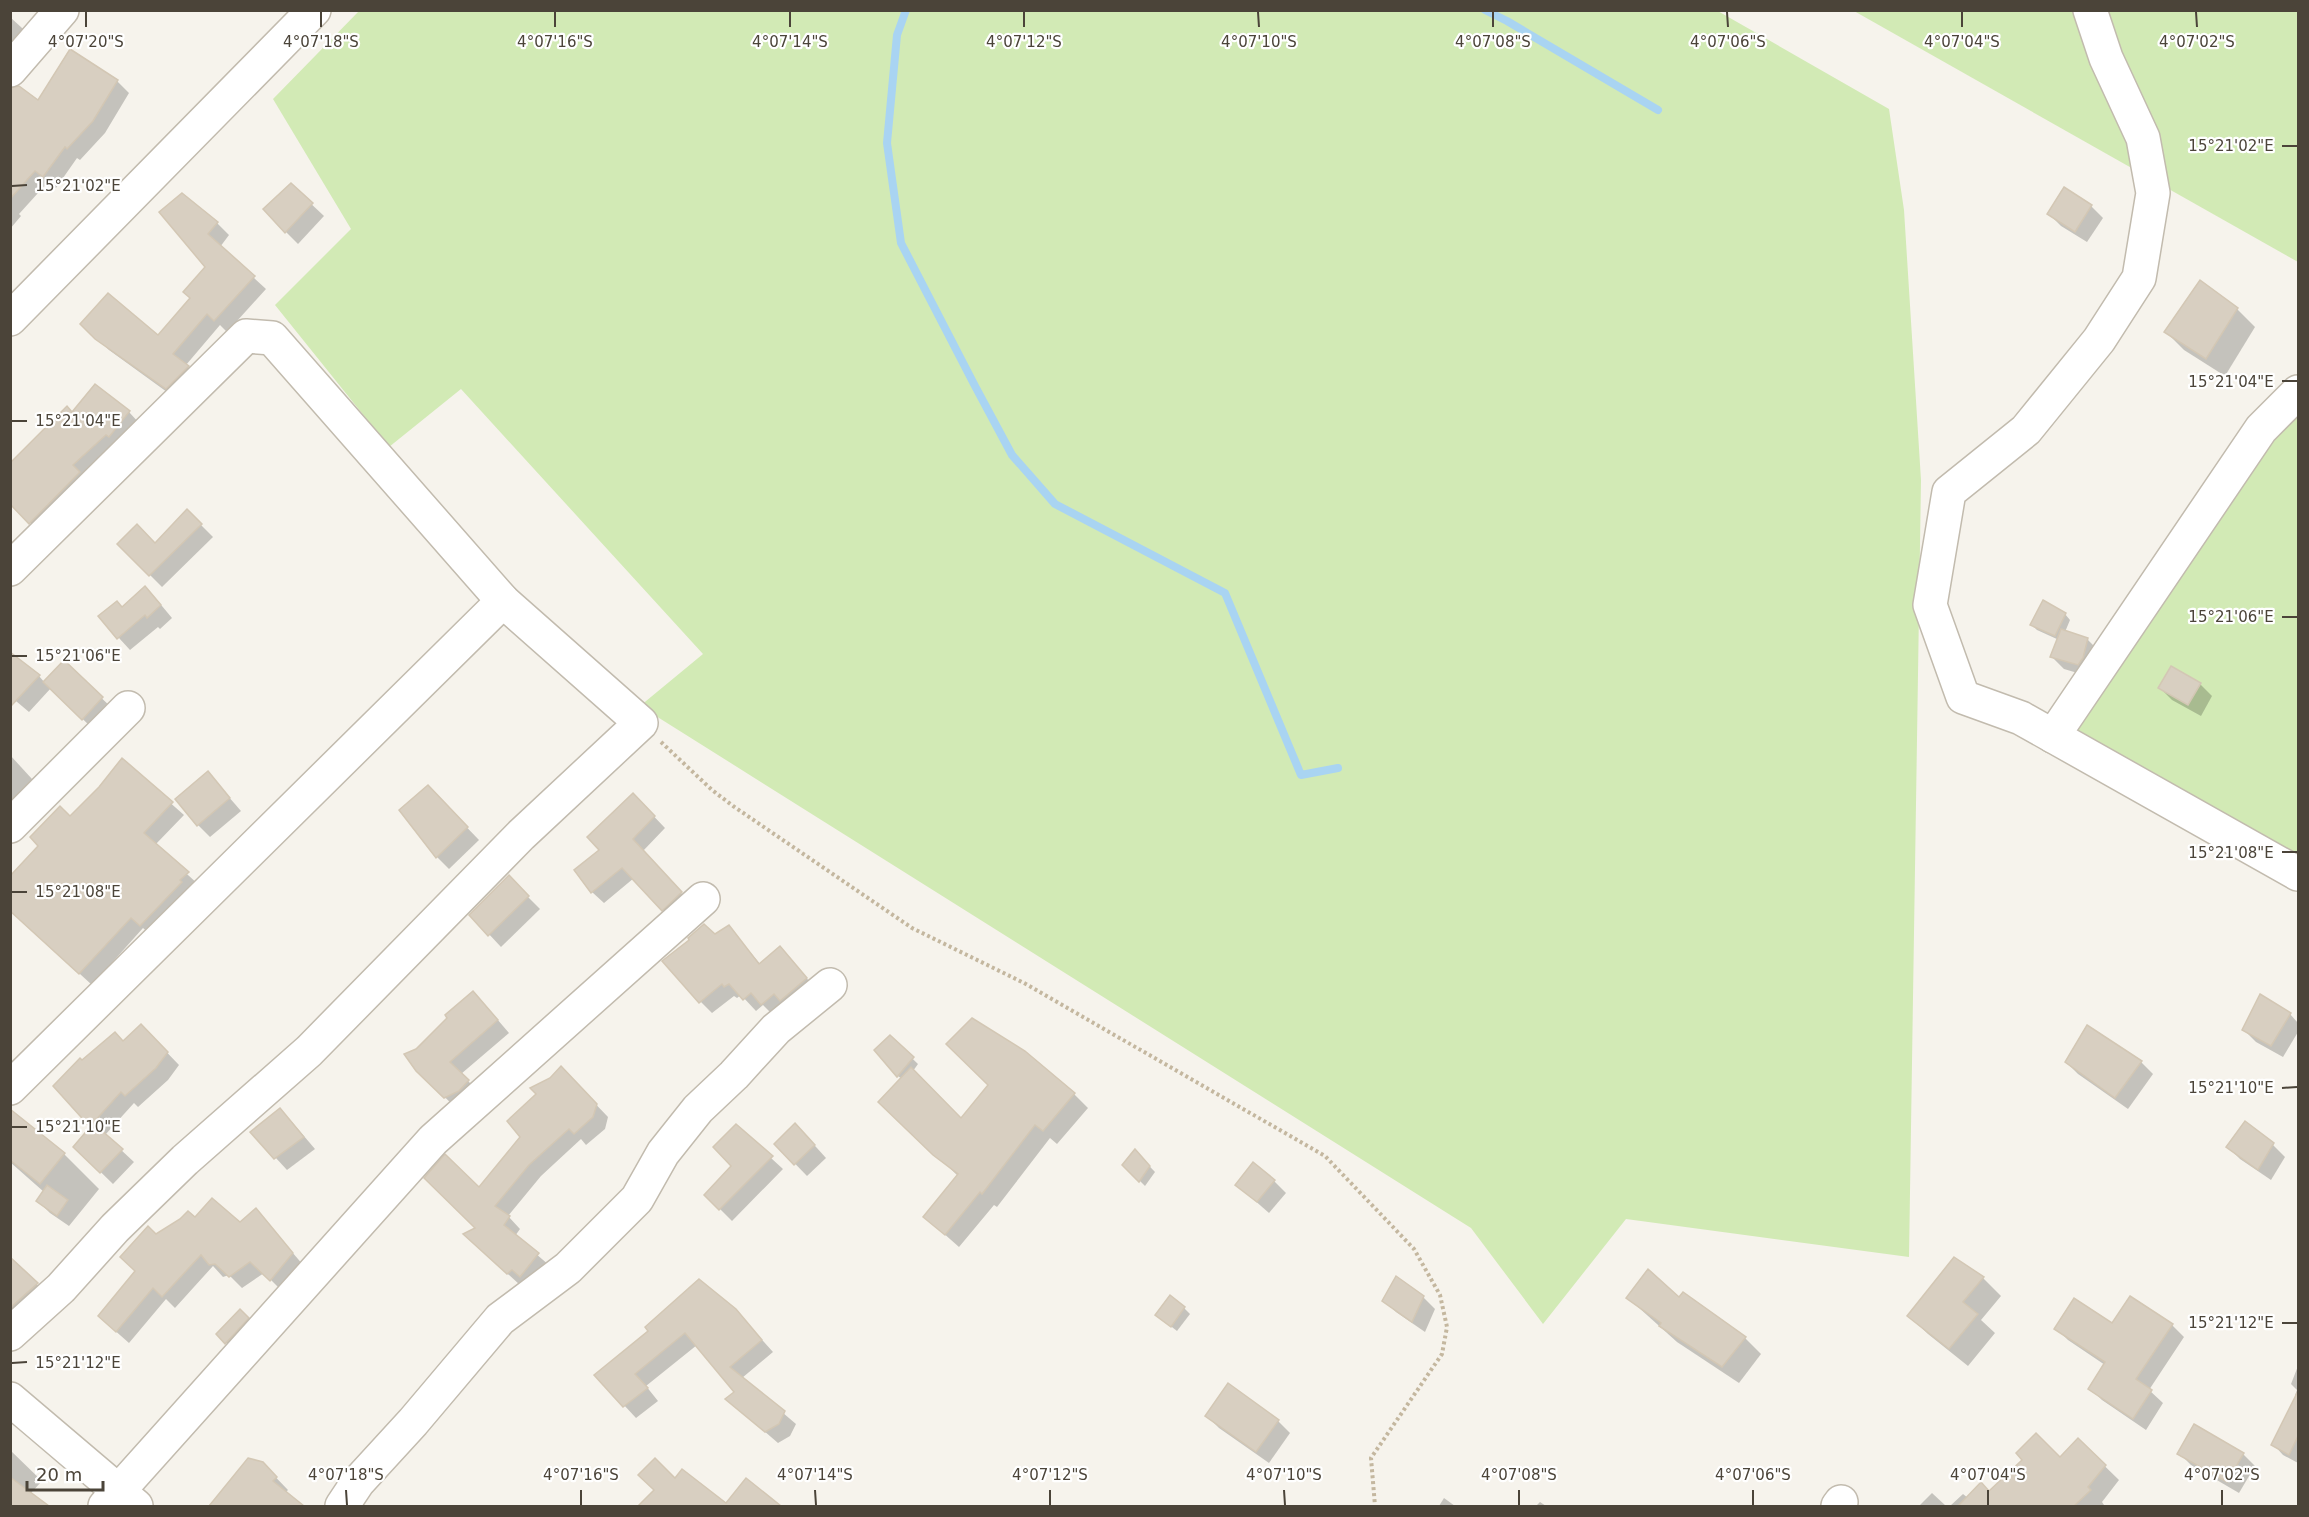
<svg xmlns="http://www.w3.org/2000/svg" width="2309" height="1517" font-family="'DejaVu Sans',sans-serif">
  <style>
    .green { fill: #d2eab5 }
    .shadow { fill: #0003 }
    .lines { fill: none; stroke-linecap: round; stroke-linejoin: round }
    .stream { stroke: #a9d4f2; stroke-width: 8 }
    .building { fill: #d8cfc1; stroke: #d3c7b4; stroke-width: 1.5 }
    .minor-casing { stroke: #c2bbae; stroke-width: 36 }
    .path { stroke: #c4b79f; stroke-width: 4; stroke-dasharray: 3 3; stroke-linecap: butt }
    .minor { stroke: #fff; stroke-width: 33 }
    .ticks { fill: none; stroke: #4b4439; stroke-width: 2 }
    .ticks-label { font-size: 15px; text-anchor: middle; fill: #4b4439; stroke: #fff; stroke-width: 4.5; stroke-linejoin: round; paint-order: stroke }
  </style>
  <rect width="100%" height="100%" fill="#f6f3ec"/>
  <g class="green">
    <polygon points="1716,10 1889,109 1904,210 1921,480 1909,1257 1626,1219 1543,1324 1471,1228 640,706 703,654 461,389 389,447 275,305 351,229 273,99 359,11"/>
    <polygon points="1854,11 2298,11 2298,262"/>
    <polygon points="2298,408 2298,858 2072,730 2269,437"/>
  </g>
  <g class="shadow">
    <polygon points="10,17 34,39 10,59"/>
    <polygon points="117,81 129,93 105,133 80,160 77,158 56,188 48,182 19,214 21,216 10,229 10,122"/>
    <polygon points="291,185 324,216 298,244 286,232"/>
    <polygon points="2091,206 2103,218 2087,242 2061,226 2049,214"/>
    <polygon points="161,213 217,223 229,235 220,247 266,289 227,332 220,325 186,365 200,379 178,400 109,350 82,324 158,337 191,298 207,267"/>
    <polygon points="2237,309 2255,327 2225,376 2184,350 2166,332"/>
    <polygon points="129,412 140,424 42,534 10,502 10,462 12,463 72,414"/>
    <polygon points="187,511 213,537 162,587 119,544 155,545"/>
    <polygon points="157,600 172,618 160,629 158,627 130,650 119,638 122,608"/>
    <polygon points="2065,614 2070,620 2065,632 2087,639 2099,651 2091,677 2064,669 2052,657 2059,640 2037,630 2032,625"/>
    <polygon points="64,662 114,710 95,731 51,688 29,712 10,696 39,676 45,683"/>
    <polygon points="2200,684 2212,696 2201,716 2172,700 2160,688"/>
    <polygon points="10,755 43,791 10,808"/>
    <polygon points="123,761 184,815 155,845 199,885 153,937 143,928 92,985 10,910"/>
    <polygon points="208,773 241,811 210,837 198,825"/>
    <polygon points="428,787 479,840 449,869 437,857 401,810"/>
    <polygon points="644,806 665,828 643,851 692,905 674,921 634,878 604,903 592,892 601,850"/>
    <polygon points="509,878 540,909 501,947 471,915"/>
    <polygon points="729,927 761,965 792,960 817,991 773,1015 763,1005 756,1011 741,995 737,998 734,996 712,1013 701,1002 715,936"/>
    <polygon points="485,1005 509,1033 461,1074 480,1093 457,1109 417,1070 417,1050"/>
    <polygon points="2290,1014 2298,1023 2298,1032 2283,1057 2256,1042 2244,1030"/>
    <polygon points="2088,1027 2141,1062 2153,1074 2128,1109 2078,1074 2066,1062"/>
    <polygon points="890,1037 918,1064 913,1071 961,1120 1074,1094 1088,1108 1057,1144 1050,1138 997,1207 994,1205 959,1247 925,1217 958,1176 881,1102 902,1079 898,1076"/>
    <polygon points="153,1038 179,1065 168,1080 138,1107 134,1103 105,1135 134,1162 113,1184 75,1147 92,1127 82,1062 124,1043"/>
    <polygon points="561,1068 608,1117 605,1129 586,1145 581,1139 541,1176 508,1216 520,1229 515,1236 549,1265 520,1285 477,1246 479,1189 522,1137 551,1079"/>
    <polygon points="10,1116 64,1154 99,1189 69,1226 50,1213 38,1201 44,1192 10,1162"/>
    <polygon points="292,1122 315,1149 287,1170 252,1132"/>
    <polygon points="736,1126 783,1169 732,1221 706,1195 733,1166"/>
    <polygon points="807,1137 826,1158 807,1176 776,1144"/>
    <polygon points="2273,1145 2285,1157 2271,1180 2240,1159 2228,1147"/>
    <polygon points="1136,1152 1155,1172 1145,1186 1124,1165"/>
    <polygon points="1274,1181 1286,1193 1269,1213 1237,1185"/>
    <polygon points="256,1210 304,1266 283,1292 264,1273 242,1288 229,1275 223,1277 213,1266 175,1308 166,1299 129,1343 112,1328 137,1272 156,1235 195,1220 240,1224"/>
    <polygon points="1954,1259 1983,1278 2001,1296 1981,1320 1995,1333 1968,1366 1928,1334 1909,1316"/>
    <polygon points="10,1264 17,1265 49,1296 10,1331"/>
    <polygon points="1423,1297 1435,1309 1425,1332 1396,1312 1384,1300"/>
    <polygon points="1628,1298 1680,1299 1745,1338 1761,1354 1739,1383 1677,1342"/>
    <polygon points="1184,1308 1190,1314 1177,1331 1163,1320"/>
    <polygon points="735,1310 773,1352 742,1378 796,1424 790,1436 778,1443 727,1399 736,1392 697,1345 646,1386 658,1401 636,1418 596,1375 650,1331"/>
    <polygon points="240,1311 259,1331 238,1354 218,1334"/>
    <polygon points="2112,1325 2172,1325 2184,1337 2149,1390 2163,1403 2146,1430 2102,1400 2090,1388 2105,1365 2068,1340 2056,1328"/>
    <polygon points="2298,1366 2298,1463 2283,1455 2273,1444 2297,1397 2295,1395 2297,1390 2291,1384"/>
    <polygon points="1207,1416 1278,1421 1290,1433 1269,1463 1219,1428"/>
    <polygon points="2078,1440 2119,1480 2102,1502 2104,1505 2103,1506 2047,1506 2044,1504 2041,1506 1950,1506 1963,1494 1968,1498 1989,1492 2060,1459"/>
    <polygon points="10,1450 42,1481 30,1494 46,1506 10,1506"/>
    <polygon points="2179,1453 2243,1454 2255,1466 2239,1493 2191,1465"/>
    <polygon points="262,1463 288,1490 285,1493 302,1506 219,1506 215,1502"/>
    <polygon points="675,1480 726,1505 746,1480 778,1506 640,1506 656,1491"/>
    <polygon points="1932,1493 1946,1506 1919,1506"/>
    <polygon points="1444,1498 1455,1506 1439,1506"/>
    <polygon points="1540,1502 1546,1506 1536,1506"/>
  </g>
  <g class="lines">
    <g class="stream">
      <polyline points="906,10 897,35 887,143 901,243 975,386 1012,455 1055,504 1225,593 1301,775 1338,768"/>
      <polyline points="1485,10 1507,21 1658,110"/>
    </g>
  </g>
  <g class="building">
    <polygon points="70,49 118,80 93,121 67,149 65,147 43,177 35,171 10,199 10,88 19,86 38,100"/>
    <polygon points="291,183 313,203 285,233 263,209"/>
    <polygon points="2064,187 2092,205 2075,232 2047,214"/>
    <polygon points="182,193 218,222 208,234 255,276 214,321 207,314 173,354 189,366 166,389 95,339 80,324 108,293 158,335 190,298 183,292 205,267 159,212"/>
    <polygon points="2200,280 2238,308 2206,359 2164,332"/>
    <polygon points="95,384 130,411 109,437 106,435 73,465 80,472 29,524 10,504 10,463 67,406 72,412"/>
    <polygon points="187,509 202,524 149,576 117,544 137,524 155,543"/>
    <polygon points="145,586 161,605 147,618 145,615 117,639 98,616 117,601 122,607"/>
    <polygon points="2043,600 2066,613 2055,636 2030,625"/>
    <polygon points="2061,629 2088,638 2083,658 2078,665 2050,657"/>
    <polygon points="10,652 40,675 10,707"/>
    <polygon points="64,660 103,697 82,720 43,682"/>
    <polygon points="2171,666 2201,683 2188,705 2158,688"/>
    <polygon points="122,758 173,802 144,833 189,872 180,880 182,882 140,926 131,918 79,974 10,911 10,876 38,846 30,837 60,806 70,816 99,787"/>
    <polygon points="208,771 230,798 197,826 175,799"/>
    <polygon points="428,785 468,827 436,858 399,810"/>
    <polygon points="633,793 655,816 633,839 682,892 662,911 622,868 591,893 574,870 599,850 587,837"/>
    <polygon points="509,875 529,896 488,936 469,915"/>
    <polygon points="704,924 715,934 729,925 759,964 780,946 807,978 780,1001 774,994 761,1005 751,993 743,1000 729,984 724,987 722,984 699,1003 662,961 689,940 688,938"/>
    <polygon points="473,991 498,1020 450,1062 469,1080 459,1091 444,1098 416,1071 404,1054 416,1049 447,1018 445,1015"/>
    <polygon points="2260,994 2291,1013 2271,1046 2242,1030"/>
    <polygon points="972,1018 1025,1051 1075,1093 1043,1131 1035,1125 982,1194 980,1192 945,1235 923,1217 958,1174 933,1155 878,1102 911,1067 961,1118 988,1085 946,1044"/>
    <polygon points="141,1024 168,1052 156,1068 125,1096 121,1092 93,1123 123,1149 100,1173 73,1147 90,1127 53,1086 80,1058 82,1060 115,1032 123,1041"/>
    <polygon points="2087,1025 2142,1061 2115,1098 2065,1062"/>
    <polygon points="890,1035 914,1057 897,1077 874,1050"/>
    <polygon points="561,1066 597,1104 593,1117 574,1134 569,1129 529,1165 495,1206 510,1216 504,1225 539,1253 520,1277 512,1270 507,1274 463,1234 475,1228 424,1178 445,1154 479,1187 520,1137 507,1121 536,1094 530,1088 550,1078"/>
    <polygon points="280,1108 304,1137 274,1159 250,1132"/>
    <polygon points="10,1109 65,1153 40,1184 10,1160"/>
    <polygon points="2245,1121 2274,1143 2258,1170 2226,1147"/>
    <polygon points="795,1123 815,1145 794,1165 774,1144"/>
    <polygon points="736,1124 773,1156 719,1210 704,1195 731,1166 713,1147"/>
    <polygon points="1135,1149 1150,1166 1139,1182 1122,1165"/>
    <polygon points="1253,1162 1275,1180 1257,1202 1235,1185"/>
    <polygon points="47,1185 68,1200 57,1216 36,1201"/>
    <polygon points="212,1198 240,1222 256,1208 293,1253 270,1281 250,1262 229,1277 215,1264 209,1265 201,1255 162,1297 153,1288 116,1332 98,1316 135,1271 120,1257 148,1226 156,1234 180,1219 188,1211 195,1217"/>
    <polygon points="10,1257 38,1283 10,1308"/>
    <polygon points="1954,1257 1984,1277 1963,1302 1978,1314 1949,1349 1907,1316"/>
    <polygon points="1648,1269 1679,1297 1683,1292 1746,1337 1722,1367 1659,1326 1661,1323 1626,1298"/>
    <polygon points="1396,1276 1424,1296 1412,1322 1382,1301"/>
    <polygon points="699,1279 736,1309 762,1340 730,1367 785,1411 779,1424 765,1432 725,1399 734,1392 685,1333 635,1374 648,1388 623,1407 594,1375 648,1331 645,1327"/>
    <polygon points="1170,1295 1185,1307 1171,1327 1155,1315"/>
    <polygon points="2130,1296 2173,1324 2136,1379 2152,1390 2133,1419 2088,1389 2105,1362 2054,1329 2074,1298 2112,1323"/>
    <polygon points="240,1309 249,1318 225,1344 216,1334"/>
    <polygon points="1228,1383 1279,1420 1256,1452 1205,1416"/>
    <polygon points="2298,1391 2298,1436 2289,1455 2271,1445"/>
    <polygon points="2194,1424 2244,1453 2227,1482 2177,1454"/>
    <polygon points="2036,1433 2060,1457 2078,1438 2106,1465 2088,1487 2091,1490 2074,1506 1958,1506 1981,1482 1989,1491 2022,1460 2016,1453"/>
    <polygon points="248,1458 263,1462 277,1477 273,1481 304,1506 209,1506"/>
    <polygon points="655,1458 675,1478 682,1469 726,1503 746,1478 781,1506 638,1506 654,1490 638,1475"/>
    <polygon points="10,1477 49,1506 10,1506"/>
  </g>
  <g class="lines">
    <g class="minor-casing">
      <g id="minor">
        <polyline points="2090,10 2106,58 2143,138 2153,193 2139,278 2099,340 2026,430 1949,492 1930,605 1963,697 2021,718 2298,874"/>
        <polyline points="10,70 62,10"/>
        <polyline points="10,319 314,10"/>
        <polyline points="10,569 246,336 272,338 503,601 641,723 521,835 309,1051 185,1160 115,1228 61,1288 10,1334"/>
        <polyline points="2053,736 2261,429 2298,392"/>
        <polyline points="10,826 128,708"/>
        <polyline points="10,1088 503,601"/>
        <polyline points="10,1399 136,1506"/>
        <polyline points="105,1506 433,1140 703,899"/>
        <polyline points="342,1506 358,1482 413,1422 500,1319 568,1268 637,1199 663,1153 698,1109 734,1075 776,1029 830,985"/>
        <polyline points="1838,1506 1841,1502"/>
      </g>
    </g>
    <polyline class="path" points="661,742 712,790 733,806 912,928 1024,983 1325,1156 1414,1249 1440,1295 1447,1327 1442,1354 1371,1458 1375,1506"/>
    <use href="#minor" class="minor"/>
  </g>
  <path class="ticks" d="M86,12V27M321,12V27M555,12V27M790,12V27M1024,12V27M1258,12L1259,27M1493,12V27M1727,12L1728,27M1962,12V27M2196,12L2197,27M2282,146H2297M12,186L27,185M2282,381H2297M12,421H27M2282,617H2297M12,656H27M2282,852H2297M12,892H27M2282,1088L2297,1087M12,1127H27M2282,1323H2297M12,1363L27,1362M346,1490L347,1505M581,1490V1505M815,1490L816,1505M1050,1490V1505M1284,1490L1285,1505M1519,1490V1505M1753,1490V1505M1988,1490V1505M2222,1490V1505"/>
  <g class="ticks-label">
    <text x="86" y="47">4°07'20"S</text>
    <text x="321" y="47">4°07'18"S</text>
    <text x="555" y="47">4°07'16"S</text>
    <text x="790" y="47">4°07'14"S</text>
    <text x="1024" y="47">4°07'12"S</text>
    <text x="1259" y="47">4°07'10"S</text>
    <text x="1493" y="47">4°07'08"S</text>
    <text x="1728" y="47">4°07'06"S</text>
    <text x="1962" y="47">4°07'04"S</text>
    <text x="2197" y="47">4°07'02"S</text>
    <text x="2231" y="151">15°21'02"E</text>
    <text x="78" y="191">15°21'02"E</text>
    <text x="2231" y="387">15°21'04"E</text>
    <text x="78" y="426">15°21'04"E</text>
    <text x="2231" y="622">15°21'06"E</text>
    <text x="78" y="661">15°21'06"E</text>
    <text x="2231" y="858">15°21'08"E</text>
    <text x="78" y="897">15°21'08"E</text>
    <text x="2231" y="1093">15°21'10"E</text>
    <text x="78" y="1132">15°21'10"E</text>
    <text x="2231" y="1328">15°21'12"E</text>
    <text x="78" y="1368">15°21'12"E</text>
    <text x="346" y="1480">4°07'18"S</text>
    <text x="581" y="1480">4°07'16"S</text>
    <text x="815" y="1480">4°07'14"S</text>
    <text x="1050" y="1480">4°07'12"S</text>
    <text x="1284" y="1480">4°07'10"S</text>
    <text x="1519" y="1480">4°07'08"S</text>
    <text x="1753" y="1480">4°07'06"S</text>
    <text x="1988" y="1480">4°07'04"S</text>
    <text x="2222" y="1480">4°07'02"S</text>
  </g>
  <rect width="2309" height="1517" fill="none" stroke="#4b4439" stroke-width="24"/>
  <path d="M27 1481v9h76v-9" fill="none" stroke="#4b4439" stroke-width="3"/>
  <text x="36" y="1481" font-size="18" fill="#4b4439" stroke="#ffffff" stroke-width="4.5" paint-order="stroke">20 m</text>
</svg>
